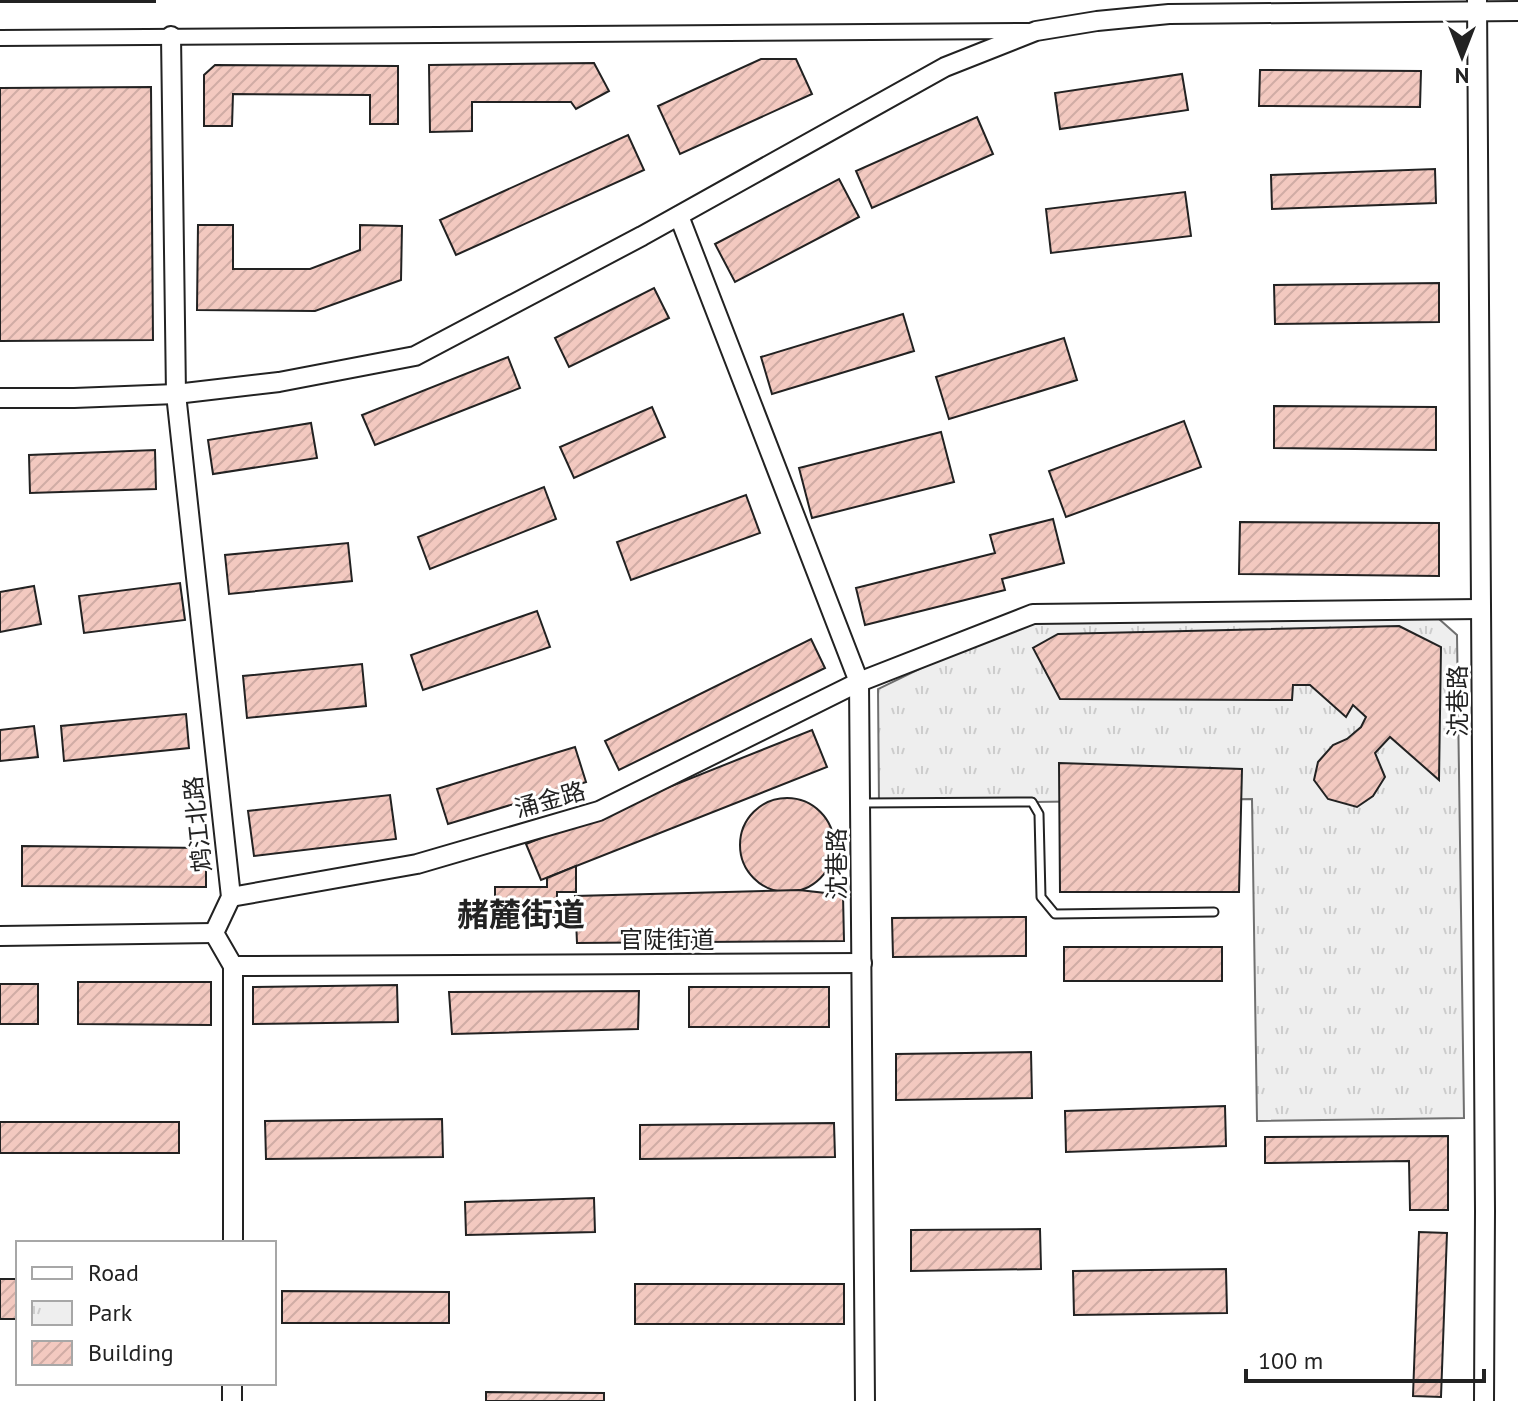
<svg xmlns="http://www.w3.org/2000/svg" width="1518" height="1401" font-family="'PT Sans','Noto Sans SC',sans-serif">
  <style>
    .park { fill: url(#park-tufts); stroke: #6f6f6f; stroke-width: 2 }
    .building { fill: url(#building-hatch); stroke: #222; stroke-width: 2 }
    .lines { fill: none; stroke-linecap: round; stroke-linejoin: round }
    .service-casing { stroke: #222; stroke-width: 11 }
    .minor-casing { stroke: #222; stroke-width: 18 }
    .tertiary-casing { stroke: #222; stroke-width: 22 }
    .service { stroke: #fff; stroke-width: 7 }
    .minor { stroke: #fff; stroke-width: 14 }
    .tertiary { stroke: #fff; stroke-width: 18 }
    .labels { text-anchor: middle; stroke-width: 6; stroke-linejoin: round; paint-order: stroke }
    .street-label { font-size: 24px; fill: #222; stroke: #fff }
    .district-label { font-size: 32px; font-weight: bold; fill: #222; stroke: #fff }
  </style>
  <defs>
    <pattern id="park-tufts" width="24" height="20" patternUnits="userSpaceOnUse" patternTransform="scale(2)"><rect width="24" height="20" fill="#eee"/><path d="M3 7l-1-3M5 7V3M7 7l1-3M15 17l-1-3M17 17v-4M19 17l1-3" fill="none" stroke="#ccc"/></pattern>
    <pattern id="building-hatch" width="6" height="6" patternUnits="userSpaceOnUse" patternTransform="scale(2)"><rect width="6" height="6" fill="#f3c9c0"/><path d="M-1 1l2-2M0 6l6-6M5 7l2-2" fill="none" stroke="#d0aca5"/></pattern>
  </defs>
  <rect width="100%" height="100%" fill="#fff"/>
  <polygon class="park" points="1033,614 1439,619 1457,635 1464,1118 1257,1121 1252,799 879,804 878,689"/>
  <g class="building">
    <rect x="0" y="0" width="155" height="2"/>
    <polygon points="761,59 796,59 812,94 680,154 658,106"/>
    <polygon points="594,63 609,91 576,109 571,102 472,102 472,131 430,132 429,65"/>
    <polygon points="215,65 398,66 398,124 370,124 370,95 233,94 232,126 204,126 204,75"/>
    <polygon points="1260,70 1421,71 1420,107 1259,106"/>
    <polygon points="1182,74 1188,110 1060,129 1055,93"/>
    <polygon points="151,87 153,340 0,341 0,88"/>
    <polygon points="977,117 993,154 872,208 856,171"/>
    <polygon points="628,135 644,170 456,255 440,220"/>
    <polygon points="1435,169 1436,203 1272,209 1271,175"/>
    <polygon points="839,179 859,217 735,282 715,244"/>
    <polygon points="1185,192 1191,236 1051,253 1046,209"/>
    <polygon points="198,225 233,225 233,269 310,269 360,250 360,225 402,226 401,280 315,311 197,310"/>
    <polygon points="1439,283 1439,322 1275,324 1274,285"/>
    <polygon points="654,288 669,318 569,367 555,338"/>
    <polygon points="903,314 914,351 772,394 761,357"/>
    <polygon points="1064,338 1077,380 949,419 936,377"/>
    <polygon points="508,357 520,388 375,445 362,415"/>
    <polygon points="1274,406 1436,407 1436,450 1274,448"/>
    <polygon points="652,407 665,437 574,478 560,447"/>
    <polygon points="1184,421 1201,467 1066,517 1049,471"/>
    <polygon points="311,423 317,458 213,474 208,440"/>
    <polygon points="941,432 954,482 812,518 799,468"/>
    <polygon points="155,450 156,489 30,493 29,455"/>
    <polygon points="544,487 556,519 430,569 418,537"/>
    <polygon points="746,495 760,533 631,580 617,542"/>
    <polygon points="1053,519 1064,563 1002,579 1005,590 865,625 856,588 995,553 990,535"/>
    <polygon points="1240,522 1439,523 1439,576 1239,574"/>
    <polygon points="348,543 352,581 229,594 225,555"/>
    <polygon points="180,583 185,620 84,633 79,596"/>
    <polygon points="34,586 41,624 0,632 0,592"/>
    <polygon points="537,611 550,647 423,690 411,655"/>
    <polygon points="1399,626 1441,647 1439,780 1390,737 1375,753 1385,777 1373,796 1357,807 1328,799 1314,780 1318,762 1333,745 1347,739 1361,727 1366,717 1353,705 1346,717 1310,685 1293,685 1292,700 1060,699 1033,648 1058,634"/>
    <polygon points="811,639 825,668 619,770 605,741"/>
    <polygon points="362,664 366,706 247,718 243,676"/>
    <polygon points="186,714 189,748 64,761 61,726"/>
    <polygon points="34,726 38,757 0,761 0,730"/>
    <polygon points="812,730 827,767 541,880 526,844"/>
    <polygon points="575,747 586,782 448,824 437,789"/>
    <polygon points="1059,763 1242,769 1239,892 1060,892"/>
    <polygon points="390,795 396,839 254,856 248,811"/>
    <circle cx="787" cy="845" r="47"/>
    <polygon points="22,846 206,848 206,887 22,886"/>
    <polygon points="576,866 576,892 557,892 557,917 495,917 495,887 547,887 547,878"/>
    <polygon points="799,890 843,895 844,941 577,943 575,896"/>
    <polygon points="1026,917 1026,956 893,957 892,918"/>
    <rect x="1064" y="947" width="158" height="34"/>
    <polygon points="78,982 211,982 211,1025 78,1024"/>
    <rect x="0" y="984" width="38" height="40"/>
    <polygon points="397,985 398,1022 253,1024 253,987"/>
    <rect x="689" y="987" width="140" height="40"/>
    <polygon points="639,991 638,1029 452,1034 449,992"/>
    <polygon points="1031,1052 1032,1098 896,1100 896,1054"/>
    <polygon points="1225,1106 1226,1146 1066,1152 1065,1111"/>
    <polygon points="442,1119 443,1157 266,1159 265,1121"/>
    <rect x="0" y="1122" width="179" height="31"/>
    <polygon points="834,1123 835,1157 640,1159 640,1125"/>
    <polygon points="1448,1136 1448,1210 1410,1210 1409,1161 1265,1163 1265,1137"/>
    <polygon points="594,1198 595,1232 466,1235 465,1202"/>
    <polygon points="1040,1229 1041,1269 911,1271 911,1230"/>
    <polygon points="1419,1232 1447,1233 1441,1397 1413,1396"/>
    <polygon points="1226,1269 1227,1313 1074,1315 1073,1271"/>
    <rect x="0" y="1279" width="18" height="40"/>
    <rect x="635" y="1284" width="209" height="40"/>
    <polygon points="282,1291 449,1292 449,1323 282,1323"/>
    <polygon points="486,1392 604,1393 604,1401 486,1401"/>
  </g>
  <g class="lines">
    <g class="service-casing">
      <polyline id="service" points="863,803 1032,802 1039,814 1041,897 1055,914 1214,912"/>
    </g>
    <g class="minor-casing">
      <polyline id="minor" points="0,38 1028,31"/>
    </g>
    <g class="tertiary-casing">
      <g id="tertiary">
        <polyline points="1477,0 1485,1211 1484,1401"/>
        <polyline points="171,36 176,394 231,897 214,933 233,966 233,1243"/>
        <polyline points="679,216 859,682 865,1401"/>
        <polyline points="0,398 74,398 176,394 279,382 415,356 642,236 945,67 1036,31 1097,21 1169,14 1518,11"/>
        <polyline points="231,897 417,864 599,811 859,682 1033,614 1481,609"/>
        <polyline points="0,936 214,933"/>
        <polyline points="233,966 862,963"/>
        <polyline points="232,1401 232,1383"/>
      </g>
    </g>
    <use href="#service" class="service"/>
    <use href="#minor" class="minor"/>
    <use href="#tertiary" class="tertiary"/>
  </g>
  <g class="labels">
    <g class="street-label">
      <text transform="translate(1458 701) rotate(-90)" y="8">沈巷路</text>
      <text transform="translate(550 800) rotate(-16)" y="8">涌金路</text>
      <text transform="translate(198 824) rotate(-96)" y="8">鸩江北路</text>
      <text transform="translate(837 864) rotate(-90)" y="8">沈巷路</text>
      <text x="667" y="948">官陡街道</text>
    </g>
    <g class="district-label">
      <text x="521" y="926">赭麓街道</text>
    </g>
  </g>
  <rect x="16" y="1241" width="260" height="144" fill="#ffffff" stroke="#a7a7a7" stroke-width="2"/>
  <rect x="32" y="1267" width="40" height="12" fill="#ffffff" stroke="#a7a7a7" stroke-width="2"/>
  <text x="88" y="1281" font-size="24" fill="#222222">Road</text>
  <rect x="32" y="1301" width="40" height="24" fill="url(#park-tufts)" stroke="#a7a7a7" stroke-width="2"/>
  <text x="88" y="1321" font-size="24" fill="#222222">Park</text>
  <rect x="32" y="1341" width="40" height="24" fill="url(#building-hatch)" stroke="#a7a7a7" stroke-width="2"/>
  <text x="88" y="1361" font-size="24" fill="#222222">Building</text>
  <g transform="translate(1462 56) rotate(180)" stroke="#ffffff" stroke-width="6" paint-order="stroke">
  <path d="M0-6L14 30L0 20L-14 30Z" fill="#222222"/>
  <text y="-12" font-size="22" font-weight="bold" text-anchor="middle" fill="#222222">N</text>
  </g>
  <path d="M1246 1369v12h238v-12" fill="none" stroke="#222222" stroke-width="4"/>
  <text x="1258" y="1369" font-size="24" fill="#222222" stroke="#ffffff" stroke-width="6" paint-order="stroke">100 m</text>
</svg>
